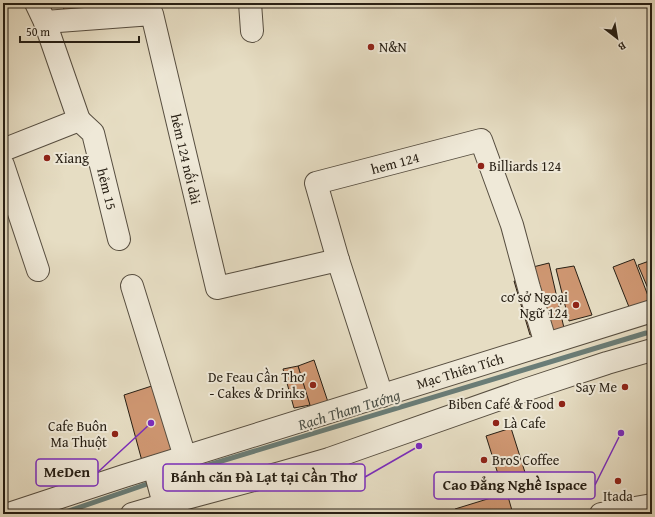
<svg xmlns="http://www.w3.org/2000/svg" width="655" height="517" font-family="'Gentium Book Plus',serif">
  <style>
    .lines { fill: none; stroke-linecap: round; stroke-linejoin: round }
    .stream { stroke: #6a7d77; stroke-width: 5 }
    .building { fill: #cf9772; stroke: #271f14 }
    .minor-casing { stroke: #574e40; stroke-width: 24 }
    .minor { stroke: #efe9d8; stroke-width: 22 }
    .poi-dot { fill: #8f2418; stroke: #efe9d8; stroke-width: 1.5 }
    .labels { text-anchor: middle; stroke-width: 4; stroke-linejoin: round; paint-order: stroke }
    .poi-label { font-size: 14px; fill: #271f14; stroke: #efe9d8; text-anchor: start }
    .street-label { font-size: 14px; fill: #271f14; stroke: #efe9d8 }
    .water-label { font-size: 15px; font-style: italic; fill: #494e46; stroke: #efe9d8 }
    .leader { fill: none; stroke: #7b2cbf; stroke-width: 1.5 }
    .callout-dot { fill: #7b2cbf; stroke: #efe9d8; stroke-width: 1.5 }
    .callout { fill: #efe9d8; stroke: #7b2cbf; stroke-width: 1.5 }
    .callout-label { font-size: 15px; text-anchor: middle; font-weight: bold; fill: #271f14 }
  </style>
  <rect width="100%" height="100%" fill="#e6ddc3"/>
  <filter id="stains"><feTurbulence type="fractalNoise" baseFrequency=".005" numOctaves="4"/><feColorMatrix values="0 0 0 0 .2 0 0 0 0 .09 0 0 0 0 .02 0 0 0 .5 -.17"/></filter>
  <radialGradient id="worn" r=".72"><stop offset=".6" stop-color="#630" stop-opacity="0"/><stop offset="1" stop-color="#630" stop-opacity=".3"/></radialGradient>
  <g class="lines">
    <g class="stream">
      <polyline points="162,479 646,333"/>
      <polyline points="60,514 153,482"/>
    </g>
  </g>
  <g class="building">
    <polygon points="62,3 76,3 63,6"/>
    <polygon points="76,3 104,3 105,6 66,17 63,6"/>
    <polygon points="634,259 650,301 629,307 613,267"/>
    <polygon points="652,260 652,298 638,265"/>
    <polygon points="549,263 564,328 548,332 533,267"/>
    <polygon points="574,266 592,315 569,321 556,269"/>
    <polygon points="523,280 539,333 530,335 514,281"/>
    <polygon points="314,360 329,405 311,411 298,366"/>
    <polygon points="298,366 310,405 294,408 283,369"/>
    <polygon points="161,383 177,450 142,461 124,395"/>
    <polygon points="511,428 528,482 503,490 486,436"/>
    <polygon points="507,493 513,514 456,514 455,509"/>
  </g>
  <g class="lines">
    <g class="minor-casing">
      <g id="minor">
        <polyline points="250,3 252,31"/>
        <polyline points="45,22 152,14 217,288 338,260"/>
        <polyline points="79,120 93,133 119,239"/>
        <polyline points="3,150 79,120 45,22 36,3"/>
        <polyline points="3,165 38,270"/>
        <polyline points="132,286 185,457"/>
        <polyline points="382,396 338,260 316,183 481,140 512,225 529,288 546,344"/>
        <polyline points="154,467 164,504"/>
        <polyline points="9,514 124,476 652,311"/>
        <polyline points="132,514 183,499 280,473 329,459 528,389 607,363 652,350"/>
        <polyline points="601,514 652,505"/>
      </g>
    </g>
    <use href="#minor" class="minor"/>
  </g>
  <g class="poi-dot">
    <circle cx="371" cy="47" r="4"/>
    <circle cx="47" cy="158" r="4"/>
    <circle cx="481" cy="166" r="4"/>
    <circle cx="576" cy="305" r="4"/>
    <circle cx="313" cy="385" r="4"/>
    <circle cx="625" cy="387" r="4"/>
    <circle cx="562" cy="404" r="4"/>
    <circle cx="496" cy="423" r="4"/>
    <circle cx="115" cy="434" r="4"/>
    <circle cx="484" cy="460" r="4"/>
    <circle cx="618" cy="481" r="4"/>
  </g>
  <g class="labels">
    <g class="poi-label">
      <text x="379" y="52">N&amp;N</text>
      <text x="55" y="163">Xiang</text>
      <text x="489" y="171">Billiards 124</text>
      <text x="568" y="302" text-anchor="end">cơ sở Ngoại<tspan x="568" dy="16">Ngữ 124</tspan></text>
      <text x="305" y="382" text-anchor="end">De Feau Cần Thơ<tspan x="305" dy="16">- Cakes &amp; Drinks</tspan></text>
      <text x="617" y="392" text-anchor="end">Say Me</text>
      <text x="554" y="409" text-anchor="end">Biben Café &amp; Food</text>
      <text x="504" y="428">Là Cafe</text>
      <text x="107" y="431" text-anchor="end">Cafe Buôn<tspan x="107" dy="16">Ma Thuột</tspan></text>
      <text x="492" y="465">BroS Coffee</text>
      <text x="618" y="501" text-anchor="middle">Itada</text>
    </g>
    <g class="street-label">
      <text transform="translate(186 159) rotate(77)" y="5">hẻm 124 nối dài</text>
      <text transform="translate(395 163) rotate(-15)" y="5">hem 124</text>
      <text transform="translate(107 189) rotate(76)" y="5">hẻm 15</text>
      <text transform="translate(460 371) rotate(-17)" y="5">Mạc Thiên Tích</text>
    </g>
    <g class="water-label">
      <text transform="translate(349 410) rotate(-17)" y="5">Rạch Tham Tướng</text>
    </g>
  </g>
  <path class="leader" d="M151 423L98 472M419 446L365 477M621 433L595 485"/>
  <g class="callout-dot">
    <circle cx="151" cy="423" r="4"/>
    <circle cx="419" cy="446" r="4"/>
    <circle cx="621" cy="433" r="4"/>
  </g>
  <g class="callout">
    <rect x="36" y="459" width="62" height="27" rx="4"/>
    <rect x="163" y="464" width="202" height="27" rx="4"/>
    <rect x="434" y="472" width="161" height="27" rx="4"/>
  </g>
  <g class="callout-label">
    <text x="67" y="477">MeDen</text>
    <text x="264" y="482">Bánh căn Đà Lạt tại Cần Thơ</text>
    <text x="515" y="490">Cao Đẳng Nghề Ispace</text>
  </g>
  <rect width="655" height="517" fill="none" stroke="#e6ddc3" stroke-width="16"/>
  <rect x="4" y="4" width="647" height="509" fill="none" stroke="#271f14" stroke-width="2"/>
  <rect x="8" y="8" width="639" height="501" fill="none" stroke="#271f14"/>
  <g transform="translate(617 38) rotate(149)" stroke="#efe9d8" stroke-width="3" paint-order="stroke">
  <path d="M0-3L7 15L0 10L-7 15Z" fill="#271f14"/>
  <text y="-6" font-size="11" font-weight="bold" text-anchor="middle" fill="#271f14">B</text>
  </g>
  <path d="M20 36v6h119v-6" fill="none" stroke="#271f14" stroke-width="2"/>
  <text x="26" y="36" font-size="12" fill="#271f14" stroke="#efe9d8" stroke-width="3" paint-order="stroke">50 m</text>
  <rect width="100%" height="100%" filter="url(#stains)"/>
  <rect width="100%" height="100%" fill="url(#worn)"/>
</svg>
